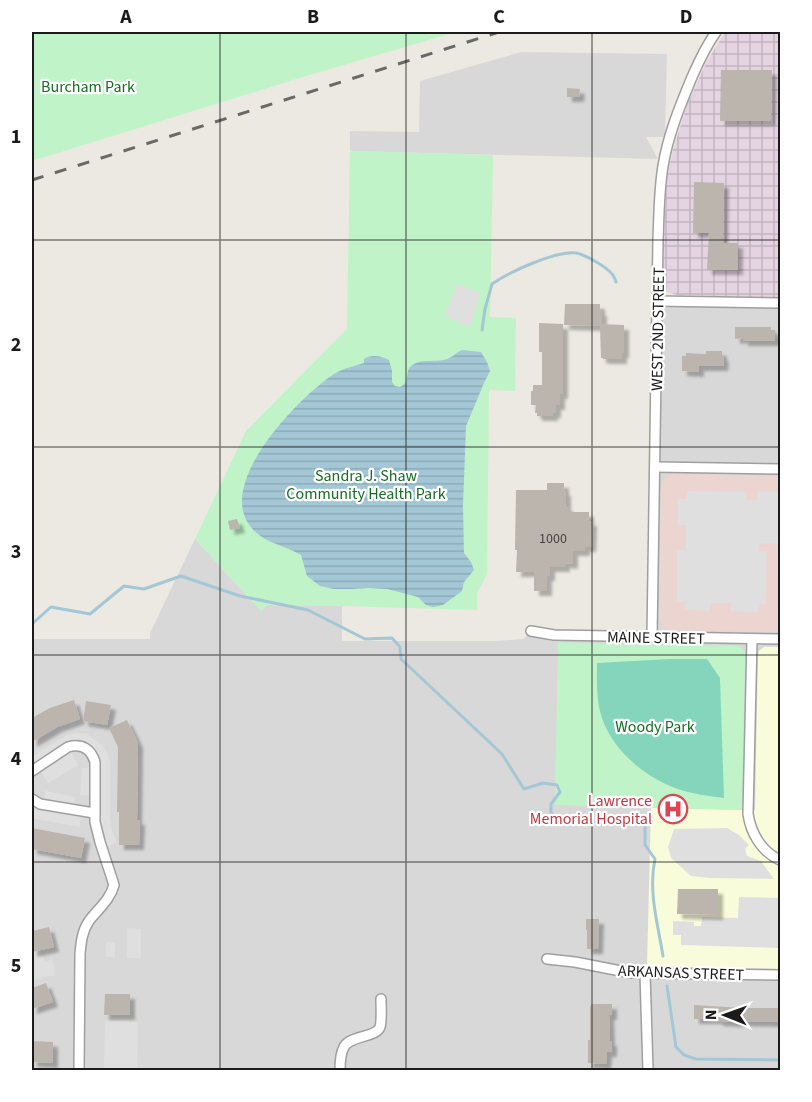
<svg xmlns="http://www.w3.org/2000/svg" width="812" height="1102" font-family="'Source Sans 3',sans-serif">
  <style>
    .residential { fill: #d9d8d8 }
    .commercial { fill: #ecd4d1 }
    .industrial { fill: url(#industrial-grid) }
    .education { fill: #f9fcda }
    .park { fill: #c0f3c8 }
    .pitch { fill: #85d5bc }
    .parking { fill: #dfdfdf }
    .water { fill: url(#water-rules) }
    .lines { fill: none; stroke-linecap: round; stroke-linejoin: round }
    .stream { stroke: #a4c7d6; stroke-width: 3 }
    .building { fill: #bbb5ae; filter: url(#shadow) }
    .minor-casing { stroke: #9f9f9f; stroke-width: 12 }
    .minor { stroke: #fff; stroke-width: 9 }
    .rail { stroke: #696969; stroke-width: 3; stroke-dasharray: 12 12; stroke-linecap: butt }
    .grid { fill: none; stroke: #1b1b1b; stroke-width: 1.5; stroke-opacity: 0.55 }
    .labels { text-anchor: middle; stroke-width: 4.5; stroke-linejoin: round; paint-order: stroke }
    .number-label { font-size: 14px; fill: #434240 }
    .park-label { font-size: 16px; fill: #146d23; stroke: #fff }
    .street-label { font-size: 16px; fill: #1b1b1b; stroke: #fff }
    .health-label { font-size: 16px; fill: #be3a42; stroke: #fff; text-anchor: end }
    .neatline { fill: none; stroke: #1b1b1b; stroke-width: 2 }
    .grid-label { font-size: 20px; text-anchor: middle; font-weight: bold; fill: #1b1b1b }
  </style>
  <defs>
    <pattern id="industrial-grid" width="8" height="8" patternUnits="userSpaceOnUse" patternTransform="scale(1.5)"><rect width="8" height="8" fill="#e4d3e0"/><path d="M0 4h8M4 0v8" fill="none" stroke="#c3b5c0"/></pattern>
    <pattern id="water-rules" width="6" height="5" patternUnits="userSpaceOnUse" patternTransform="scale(1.5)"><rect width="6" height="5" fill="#a4c7d6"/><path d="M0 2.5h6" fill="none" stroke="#8daab7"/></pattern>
    <filter id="shadow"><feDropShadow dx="5" dy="5" stdDeviation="1.5" flood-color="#0004"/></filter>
  </defs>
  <rect width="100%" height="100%" fill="#ebe9e1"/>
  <g class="residential">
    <polygon points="521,52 667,54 665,137 646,137 658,159 350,151 350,131 419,132 420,81"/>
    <polygon points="657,301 780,303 780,1070 32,1070 32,639 150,639 150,633 195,539 261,611 267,605 342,606 342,641 495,641 524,639 531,631 651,637"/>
  </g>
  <polygon class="commercial" points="673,474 780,476 780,632 671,631 663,628 659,618 661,486 665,478"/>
  <polygon class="industrial" points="725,32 780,32 780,298 677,295 667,292 663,280 664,231 667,177 673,150 687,105 706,63"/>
  <polygon class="education" points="764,647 780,647 780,969 647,966 651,808 755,810 758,655 759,651"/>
  <g class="park">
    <polygon points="32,32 456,32 306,76 32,161"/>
    <polygon points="350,151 493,155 490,317 516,318 515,391 489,390 487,574 477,593 477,610 342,606 267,605 261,611 195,539 246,431 347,329"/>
    <polygon points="558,642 631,645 738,646 744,650 745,655 742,810 555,805"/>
  </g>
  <path class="pitch" d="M670,659H707L720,678L724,798C708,796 693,794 678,789C646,778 613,751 602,718C596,700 597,681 597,663Z"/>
  <g class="parking">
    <polygon points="457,284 480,293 470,327 445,316"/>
    <polygon points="687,491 746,492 746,500 757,500 757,492 780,492 780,543 759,543 759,551 767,551 766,604 759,604 759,612 731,611 731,603 711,603 710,611 685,610 685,602 677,602 677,550 686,550 686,525 678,525 678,499 687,499"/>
    <polygon points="77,733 88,734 102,745 108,754 110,765 110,819 112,831 117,842 102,849 95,795 80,795 82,768 95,768 90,752 69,748 78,765 48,783 38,767 32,771 32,756 67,735"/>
    <polygon points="46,791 75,797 74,809 81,811 80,827 35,819 32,817 32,799 42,804"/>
    <polygon points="727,828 739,835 749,845 745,849 747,856 761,861 774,879 711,878 691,876 671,858 668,847 674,829"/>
    <polygon points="739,897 780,898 780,948 681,945 681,935 673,935 673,921 694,922 694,926 701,926 702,917 738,918"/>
    <polygon points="127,928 141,929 141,958 127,958"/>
    <rect x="106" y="942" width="9" height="15"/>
    <polygon points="39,949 45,962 53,959 55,976 47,976 32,981 32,951"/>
    <polygon points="105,1020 138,1022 137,1070 104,1070"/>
  </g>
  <path class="water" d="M462,350L481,352L487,362L490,371L484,383L466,426L463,506L464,553L471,562L474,570L464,582L462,591L443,605L433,607L426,605L418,597L387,589L368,588L352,589H334L320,586L307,576L301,555C285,545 262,543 250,526C216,482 299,397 334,374C346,367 352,367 364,363V359C372,354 381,356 389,360L392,371V382L395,386L400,387C411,381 404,373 411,366C422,357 438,364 449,358C454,356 457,352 462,350Z"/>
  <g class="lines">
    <g class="stream">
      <path d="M482,330L485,309L492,284C509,272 555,251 576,253C584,254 607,267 612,274C614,276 615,279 616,282"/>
      <path d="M32,624L51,607L90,614L124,586L144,589L181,576L240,596L308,610L365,639L392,638L400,647L401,659L502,754L524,789L543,783L557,785L560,792L551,804V813L559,820L606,824L621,817L635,819L645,825V845L655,859C648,891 658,925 663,956"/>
      <polyline points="667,986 676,1047 684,1055 696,1059 780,1060"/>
    </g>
  </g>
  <g class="building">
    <polygon points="721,70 772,70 771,121 720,121"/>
    <polygon points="567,88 580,89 579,97 567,97"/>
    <polygon points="694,182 724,183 723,243 738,243 738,270 707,270 709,233 693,233"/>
    <polygon points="565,304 600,304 600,311 602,311 602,324 624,325 624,353 622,353 622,359 603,359 603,358 601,358 600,326 564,325"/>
    <polygon points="539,323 563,324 563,394 560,394 560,405 556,405 556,413 553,413 553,416 537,416 537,413 535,413 536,405 531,405 531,391 533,391 533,385 542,385 542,352 539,352"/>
    <polygon points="735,327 771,327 771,330 775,330 775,341 743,341 743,338 735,339"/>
    <polygon points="706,351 722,351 722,357 724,357 723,366 699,366 699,372 682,371 682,356 686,356 686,353 706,354"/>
    <polygon points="547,483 564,483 564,491 566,491 566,507 569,507 569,512 589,512 589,521 592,521 591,547 585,547 585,551 573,551 573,564 565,563 565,567 550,567 550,576 547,576 547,591 534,591 534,572 516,572 517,550 515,550 516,490 547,490"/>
    <polygon points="237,519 240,528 230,530 228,521"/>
    <polygon points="74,700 80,719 57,727 32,742 32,718 50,708"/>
    <polygon points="86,701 111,705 107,725 83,721"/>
    <polygon points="127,720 138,743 137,820 140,820 139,845 119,845 119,812 117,812 118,747 109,728"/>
    <polygon points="32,828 85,838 81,858 32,849"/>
    <polygon points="678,889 718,889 718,915 677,914"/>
    <polygon points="586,919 599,919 598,949 587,949 587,930 586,930"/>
    <polygon points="49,927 54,947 32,952 32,931"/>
    <polygon points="46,983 53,1002 32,1009 32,988"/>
    <polygon points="105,994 130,994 130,1015 104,1015"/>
    <polygon points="591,1004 612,1004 612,1015 609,1015 610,1041 612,1041 612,1052 607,1052 606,1064 588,1063 588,1040 590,1040 590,1006 591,1006"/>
    <polygon points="694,1005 743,1008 778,1008 780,1009 780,1022 738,1021 738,1022 718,1021 718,1019 694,1019"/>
    <polygon points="32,1041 53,1042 53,1063 32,1062"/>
  </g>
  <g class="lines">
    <g class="minor-casing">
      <g id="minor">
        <polyline points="657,301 780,303"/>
        <polyline points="655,467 780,469"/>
        <polyline points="531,631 554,635 780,639"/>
        <path d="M652,637L658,240C659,216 659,190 663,166C668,135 680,106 692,77C699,61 706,46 716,32"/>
        <path d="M752,639L748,814C751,834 762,852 780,860"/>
        <path d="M32,771L68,747C82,743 91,749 95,762V822L100,842L114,885C110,900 98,909 89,921C82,931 81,943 80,954L79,1070"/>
        <polyline points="32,799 40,804 94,813"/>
        <polyline points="547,959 575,962 631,973 780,975"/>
        <polyline points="645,973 648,1070"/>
        <path d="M340,1070C340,1063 340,1054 344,1047C350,1035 376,1038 380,1027C382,1021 381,1006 381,999"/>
      </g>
    </g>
    <use href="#minor" class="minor"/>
    <polyline class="rail" points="32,180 499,32"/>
  </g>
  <path class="grid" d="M220,32V1070M406,32V1070M592,32V1070M32,240H780M32,447H780M32,655H780M32,862H780"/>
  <defs>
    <g id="hospital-ring" transform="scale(1.5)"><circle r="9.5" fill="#fff" stroke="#e0444e" stroke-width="1.5"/><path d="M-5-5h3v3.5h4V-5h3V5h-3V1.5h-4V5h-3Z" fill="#e0444e"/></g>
  </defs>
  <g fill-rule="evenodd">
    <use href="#hospital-ring" x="673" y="809"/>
  </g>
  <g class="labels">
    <g class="number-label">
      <text x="553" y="543">1000</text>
    </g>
    <g class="park-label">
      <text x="88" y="92">Burcham Park</text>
      <text x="366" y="481">Sandra J. Shaw<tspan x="366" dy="18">Community Health Park</tspan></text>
      <text x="655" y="732">Woody Park</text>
    </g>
    <g class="street-label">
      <text transform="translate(657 329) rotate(-89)" y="6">WEST 2ND STREET</text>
      <text transform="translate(656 637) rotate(1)" y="6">MAINE STREET</text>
      <text transform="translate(681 972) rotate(2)" y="6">ARKANSAS STREET</text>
    </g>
    <g class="health-label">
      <text x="652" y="806">Lawrence<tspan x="652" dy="18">Memorial Hospital</tspan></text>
    </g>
  </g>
  <rect width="812" height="1102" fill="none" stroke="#ffffff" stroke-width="66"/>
  <g transform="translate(725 1015) rotate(271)" stroke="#ffffff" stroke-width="4.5" paint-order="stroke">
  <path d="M0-4.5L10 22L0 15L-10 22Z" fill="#1b1b1b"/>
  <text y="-9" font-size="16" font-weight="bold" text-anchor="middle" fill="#1b1b1b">N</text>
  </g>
  <rect x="33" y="33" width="746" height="1036" class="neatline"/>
  <g class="grid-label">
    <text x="126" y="23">A</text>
    <text x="313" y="23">B</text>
    <text x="499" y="23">C</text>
    <text x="686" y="23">D</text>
    <text x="16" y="143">1</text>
    <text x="16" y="351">2</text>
    <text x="16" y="558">3</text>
    <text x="16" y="765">4</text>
    <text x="16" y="972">5</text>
  </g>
</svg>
